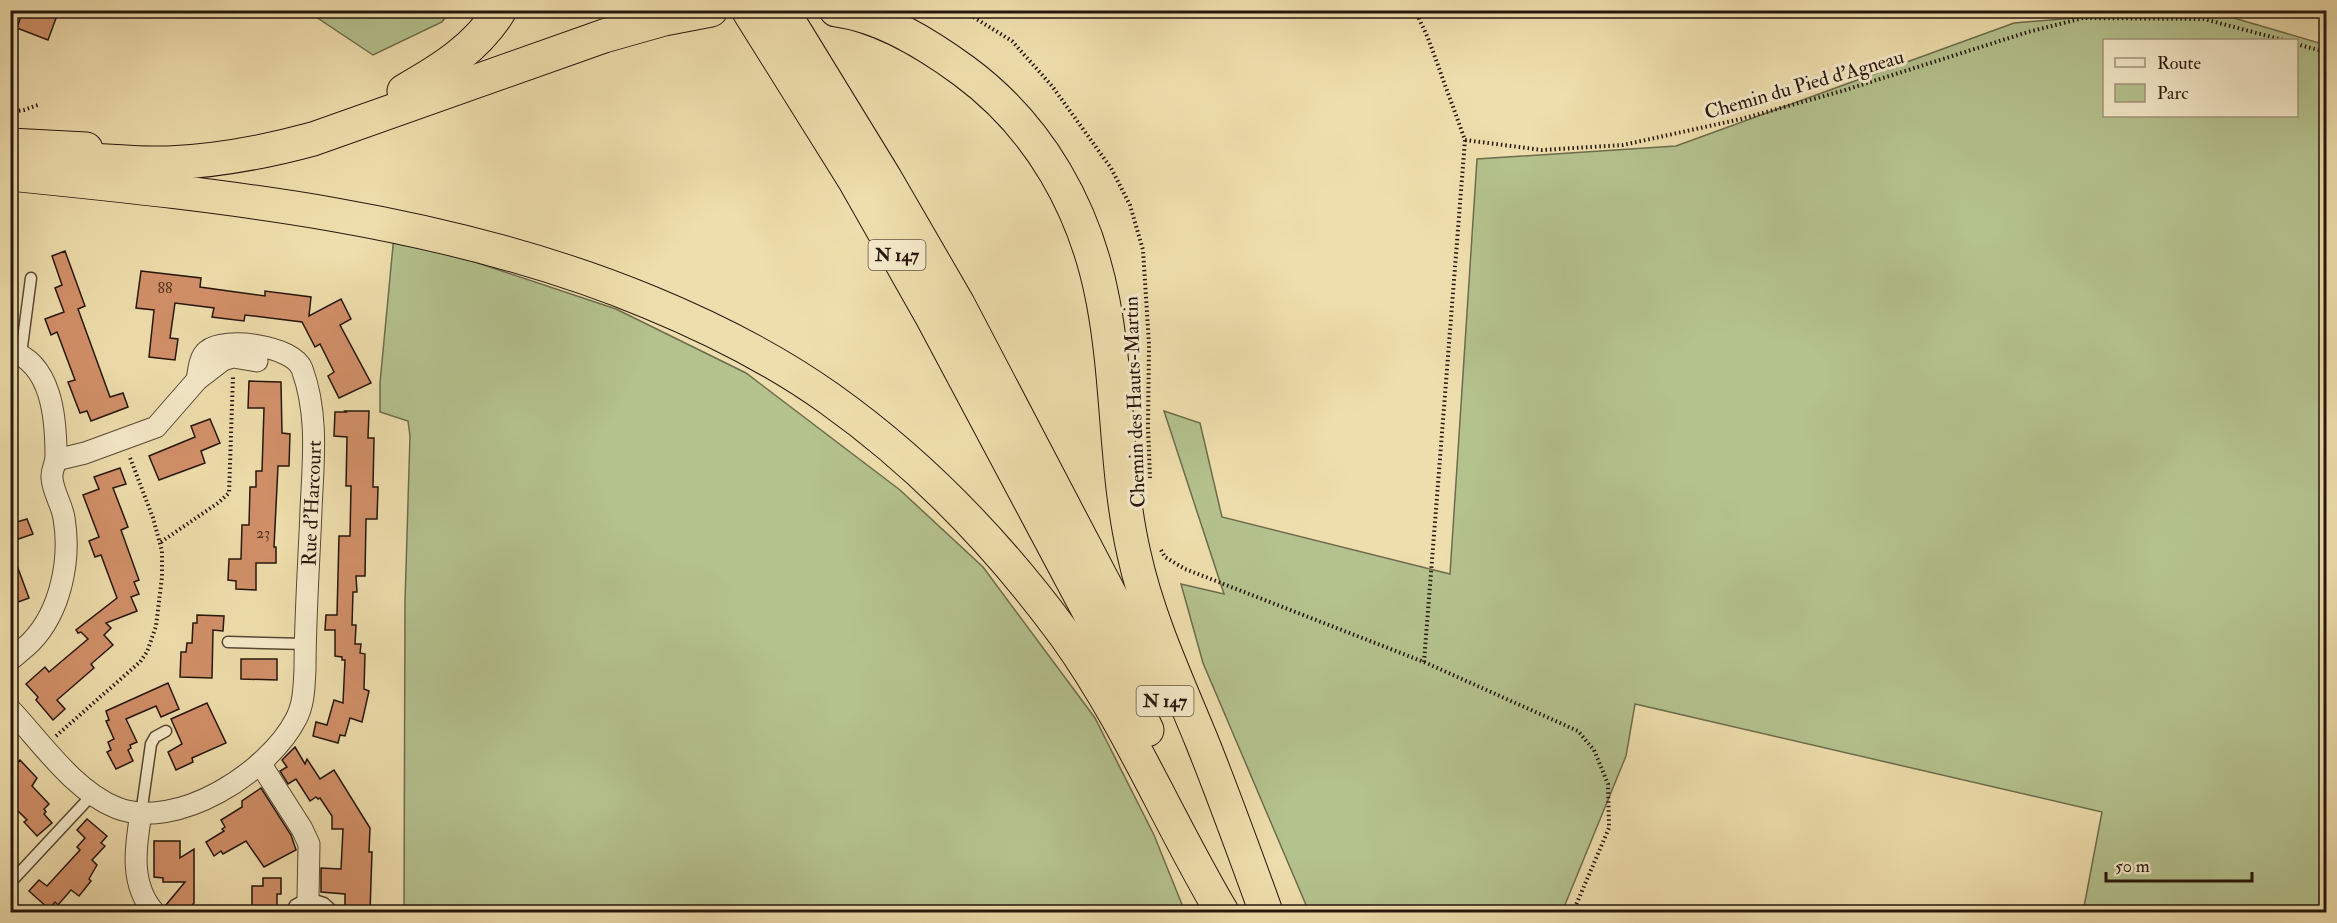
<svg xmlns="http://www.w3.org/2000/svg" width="2337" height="923" font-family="'IM FELL Double Pica',serif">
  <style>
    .green { fill: #b4c28e; stroke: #6d6c4d; stroke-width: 1.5; fill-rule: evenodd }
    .building { fill: #d29069; stroke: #26160c; stroke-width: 1.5 }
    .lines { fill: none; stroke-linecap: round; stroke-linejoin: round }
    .lane-casing { stroke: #584834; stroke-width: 13 }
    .street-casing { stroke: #584834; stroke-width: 23 }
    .highway-casing { stroke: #26160c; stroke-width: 35 }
    .path { stroke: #26160c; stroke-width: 4; stroke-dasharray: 1.5 3; stroke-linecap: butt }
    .lane { stroke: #f5eaca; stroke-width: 10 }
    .street { stroke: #f5eaca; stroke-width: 21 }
    .highway { stroke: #efdead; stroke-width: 33 }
    .labels { text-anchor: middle; stroke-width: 6; stroke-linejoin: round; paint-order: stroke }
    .number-label { font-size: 16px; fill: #513423 }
    .shield { fill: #f5eaca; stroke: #645645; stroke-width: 1.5 }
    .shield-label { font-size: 18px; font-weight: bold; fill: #26160c }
    .street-label { font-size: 20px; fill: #26160c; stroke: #f5eaca }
  </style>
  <rect width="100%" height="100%" fill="#efdead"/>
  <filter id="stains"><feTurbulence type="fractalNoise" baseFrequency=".00333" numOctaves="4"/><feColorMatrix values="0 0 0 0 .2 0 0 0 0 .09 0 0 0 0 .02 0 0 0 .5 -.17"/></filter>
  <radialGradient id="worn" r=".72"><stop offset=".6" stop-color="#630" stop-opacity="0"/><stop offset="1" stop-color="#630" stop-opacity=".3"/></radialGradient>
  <g class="green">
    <polygon points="307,11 450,10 450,11 442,22 373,55"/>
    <path d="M2161,11H2210L2326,45V912H2083L2102,812L1635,704L1626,756L1562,912H1309L1203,663L1181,584L1224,594L1164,411L1200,423L1222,517L1450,574L1477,159L1676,146L2014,23ZM2104,40H2296V116H2104Z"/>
    <polygon points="394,235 616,309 746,373 900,490 983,567 1095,718 1154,835 1185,912 404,912 405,601 410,436 408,421 380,412 380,383"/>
  </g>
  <g class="building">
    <polygon points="23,10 59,10 48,40 17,28"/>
    <polygon points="65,251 85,306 78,309 110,397 123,393 128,407 91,421 87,411 80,413 68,382 75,380 57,332 51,335 45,319 64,312 55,288 62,285 52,256"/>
    <polygon points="141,271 201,278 200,287 265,296 265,291 311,297 309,316 341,299 351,319 340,325 371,383 339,398 328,376 334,372 320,344 315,347 302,322 245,315 244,321 212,317 214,308 175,303 170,338 178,339 175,360 149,357 154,310 136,308"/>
    <polygon points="249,381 281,382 282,433 290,434 289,466 278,466 274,547 276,547 276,563 256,563 256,590 236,589 236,581 228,580 229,559 241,559 242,525 249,525 250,487 256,487 256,471 262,471 264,408 248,408"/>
    <polygon points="345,411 369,411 368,438 374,438 373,487 378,487 377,519 366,519 365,576 356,576 357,592 353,592 352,625 356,625 355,644 361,644 360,653 365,654 364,689 369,691 362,722 350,718 345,736 340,735 338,743 313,736 316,722 327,725 334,700 343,703 345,660 342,660 342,657 335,656 335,630 325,630 326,615 337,615 339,536 350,536 351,486 346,486 347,437 334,436 335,412 346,412"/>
    <polygon points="210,419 220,443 201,451 205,463 159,480 149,456 195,437 191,426"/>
    <polygon points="120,468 126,484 113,488 128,527 121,530 139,580 134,582 139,594 131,597 137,611 106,623 111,628 104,635 113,645 91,664 94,668 57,700 65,709 53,720 36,700 38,697 26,684 45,667 49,672 88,639 81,632 78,633 76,630 117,598 101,555 95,557 89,541 99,537 83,495 99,489 94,477"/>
    <polygon points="27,519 33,534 10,542 10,524"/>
    <polygon points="12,552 29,598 10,605 10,553"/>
    <polygon points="197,615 224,616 223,631 213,630 212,678 180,677 181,652 186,652 187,643 192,643 193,623 197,623"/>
    <polygon points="241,659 277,659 277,680 241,679"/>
    <polygon points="168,683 179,709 161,717 156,706 126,719 137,742 130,745 131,748 128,750 133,761 116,769 107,752 111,750 108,742 114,739 106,721 109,720 106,711"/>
    <polygon points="207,703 226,743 192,758 193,762 176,770 168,752 182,744 171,719"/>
    <polygon points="295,747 305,764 307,759 320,779 334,770 370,828 369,852 372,852 370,912 351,912 345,909 345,894 321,892 321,868 341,869 343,829 332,829 332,816 320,798 318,799 316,797 310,801 296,779 288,784 280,771 287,767 282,760"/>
    <polygon points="20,760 37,778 32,786 49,804 44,809 46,812 44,814 52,823 37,836 24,822 27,820 10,803 10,797 17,791 10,784 10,769"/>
    <polygon points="261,788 291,835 296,850 264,867 246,841 223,854 221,851 214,856 206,842 224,831 222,829 225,827 221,820 242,807 242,801"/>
    <polygon points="87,819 107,836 101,843 105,846 92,860 97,865 89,879 91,881 79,896 71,890 58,905 55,902 49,909 29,891 39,880 47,886 80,850 77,847 85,838 77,830"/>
    <polygon points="154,841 180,841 180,858 194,849 194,903 186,912 175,912 166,905 185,882 163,882 163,878 154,877"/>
    <polygon points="263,878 281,878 281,894 277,894 277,912 252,912 252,886 263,886"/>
  </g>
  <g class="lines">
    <g class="lane-casing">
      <g id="lane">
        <polyline points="21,354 31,278"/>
        <polyline points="228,642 305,644"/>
        <polyline points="141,814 151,744 155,737 166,731"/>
        <polyline points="10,883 92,795"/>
        <polyline points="10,907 13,912"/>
        <polyline points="291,912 295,905 308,898 324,903 334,912"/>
      </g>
    </g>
    <g class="street-casing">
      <g id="street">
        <path d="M10,351C52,363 56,419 56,456C56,464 51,471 52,478C53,492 62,505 64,518C71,559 61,611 31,642C25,648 17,654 10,660"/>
        <polyline points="56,460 85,453 156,427 197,380 223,360 233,357 257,361"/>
        <path id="s1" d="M10,709C41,742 74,791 117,808C177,831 268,773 296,719C304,704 304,687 305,670C305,617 309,563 311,510C313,463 319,415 302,369C294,346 225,336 207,351C199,358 199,370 197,380"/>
        <polyline points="260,763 302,829 309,844 308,898"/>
        <path d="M141,814C135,848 130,885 154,912"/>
      </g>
    </g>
    <g class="highway-casing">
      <g id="highway">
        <polyline points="748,10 855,181 931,315 1096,625 1147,730"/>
        <polyline points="782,10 885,178 958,304 1160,690"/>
        <path d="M836,10C882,16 927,44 964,71C1040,127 1086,210 1103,301C1119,385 1115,471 1134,554C1148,618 1176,678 1201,739C1224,796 1245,854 1266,912"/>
        <path d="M404,91C441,70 477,48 500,10"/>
        <polyline points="10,145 86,149"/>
        <path d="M62,158C97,160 133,164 168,163C218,161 265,152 313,139L604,36L664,19L711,10"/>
        <path d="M10,174C227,196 446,218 649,302C712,328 774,359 830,399C920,463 999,545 1065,635C1127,721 1168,821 1222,912"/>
      </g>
    </g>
    <g class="path">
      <polyline points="962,10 1012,41 1052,86 1111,168 1130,205 1143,250 1149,344 1148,427 1150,478"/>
      <polyline points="1415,10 1428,38 1465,140 1542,150 1623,145 1741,119 1842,91 2028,32 2083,18 2204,19 2283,40"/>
      <polyline points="2296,44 2326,52"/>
      <polyline points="10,112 24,110 38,105"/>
      <polyline points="161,542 218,503 229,493 233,376"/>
      <polyline points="1161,550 1165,557 1185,569 1424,662 1578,731 1594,750 1608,784 1609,828 1573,912"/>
      <polyline points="1424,662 1465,140"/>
      <polyline points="56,736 140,662 147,652 156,626 162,577 162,551 153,518 129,455"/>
    </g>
    <use href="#lane" class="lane"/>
    <use href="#street" class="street"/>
    <use href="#highway" class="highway"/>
  </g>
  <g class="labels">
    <g class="number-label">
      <text x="165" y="293">88</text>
      <text x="263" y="538">23</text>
    </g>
    <g class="shield">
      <rect x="868.5" y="240" width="57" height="30" rx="4.5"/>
      <rect x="1136.5" y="686" width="57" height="30" rx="4.5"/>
    </g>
    <g class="shield-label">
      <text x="897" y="261">N 147</text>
      <text x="1165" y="707">N 147</text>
    </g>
    <g class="street-label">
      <text transform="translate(1804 84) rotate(-16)" y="7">Chemin du Pied d’Agneau</text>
      <text transform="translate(1134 402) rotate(-92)" y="7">Chemin des Hauts-Martin</text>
      <text dy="7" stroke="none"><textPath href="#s1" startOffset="578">Rue d'Harcourt</textPath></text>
    </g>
  </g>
  <rect width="2337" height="923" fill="none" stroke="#efdead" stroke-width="36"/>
  <rect x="12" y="12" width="2313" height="899" fill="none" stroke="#26160c" stroke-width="3"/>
  <rect x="18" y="18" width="2301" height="887" fill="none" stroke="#26160c" stroke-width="1.5"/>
  <rect x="2103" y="39" width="195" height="78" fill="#f5eaca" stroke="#a2957e" stroke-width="1.5"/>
  <rect x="2115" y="58" width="30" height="9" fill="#f5eaca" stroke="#a2957e" stroke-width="1.5"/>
  <text x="2157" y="69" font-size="18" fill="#26160c">Route</text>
  <rect x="2115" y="84" width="30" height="18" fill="#b4c28e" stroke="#a2957e" stroke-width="1.5"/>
  <text x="2157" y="99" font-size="18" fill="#26160c">Parc</text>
  <path d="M2106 872v9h146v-9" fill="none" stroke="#26160c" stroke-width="3"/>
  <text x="2115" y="872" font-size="18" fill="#26160c" stroke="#f5eaca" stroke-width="4.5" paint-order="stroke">50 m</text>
  <rect width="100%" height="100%" filter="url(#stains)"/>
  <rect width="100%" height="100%" fill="url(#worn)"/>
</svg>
